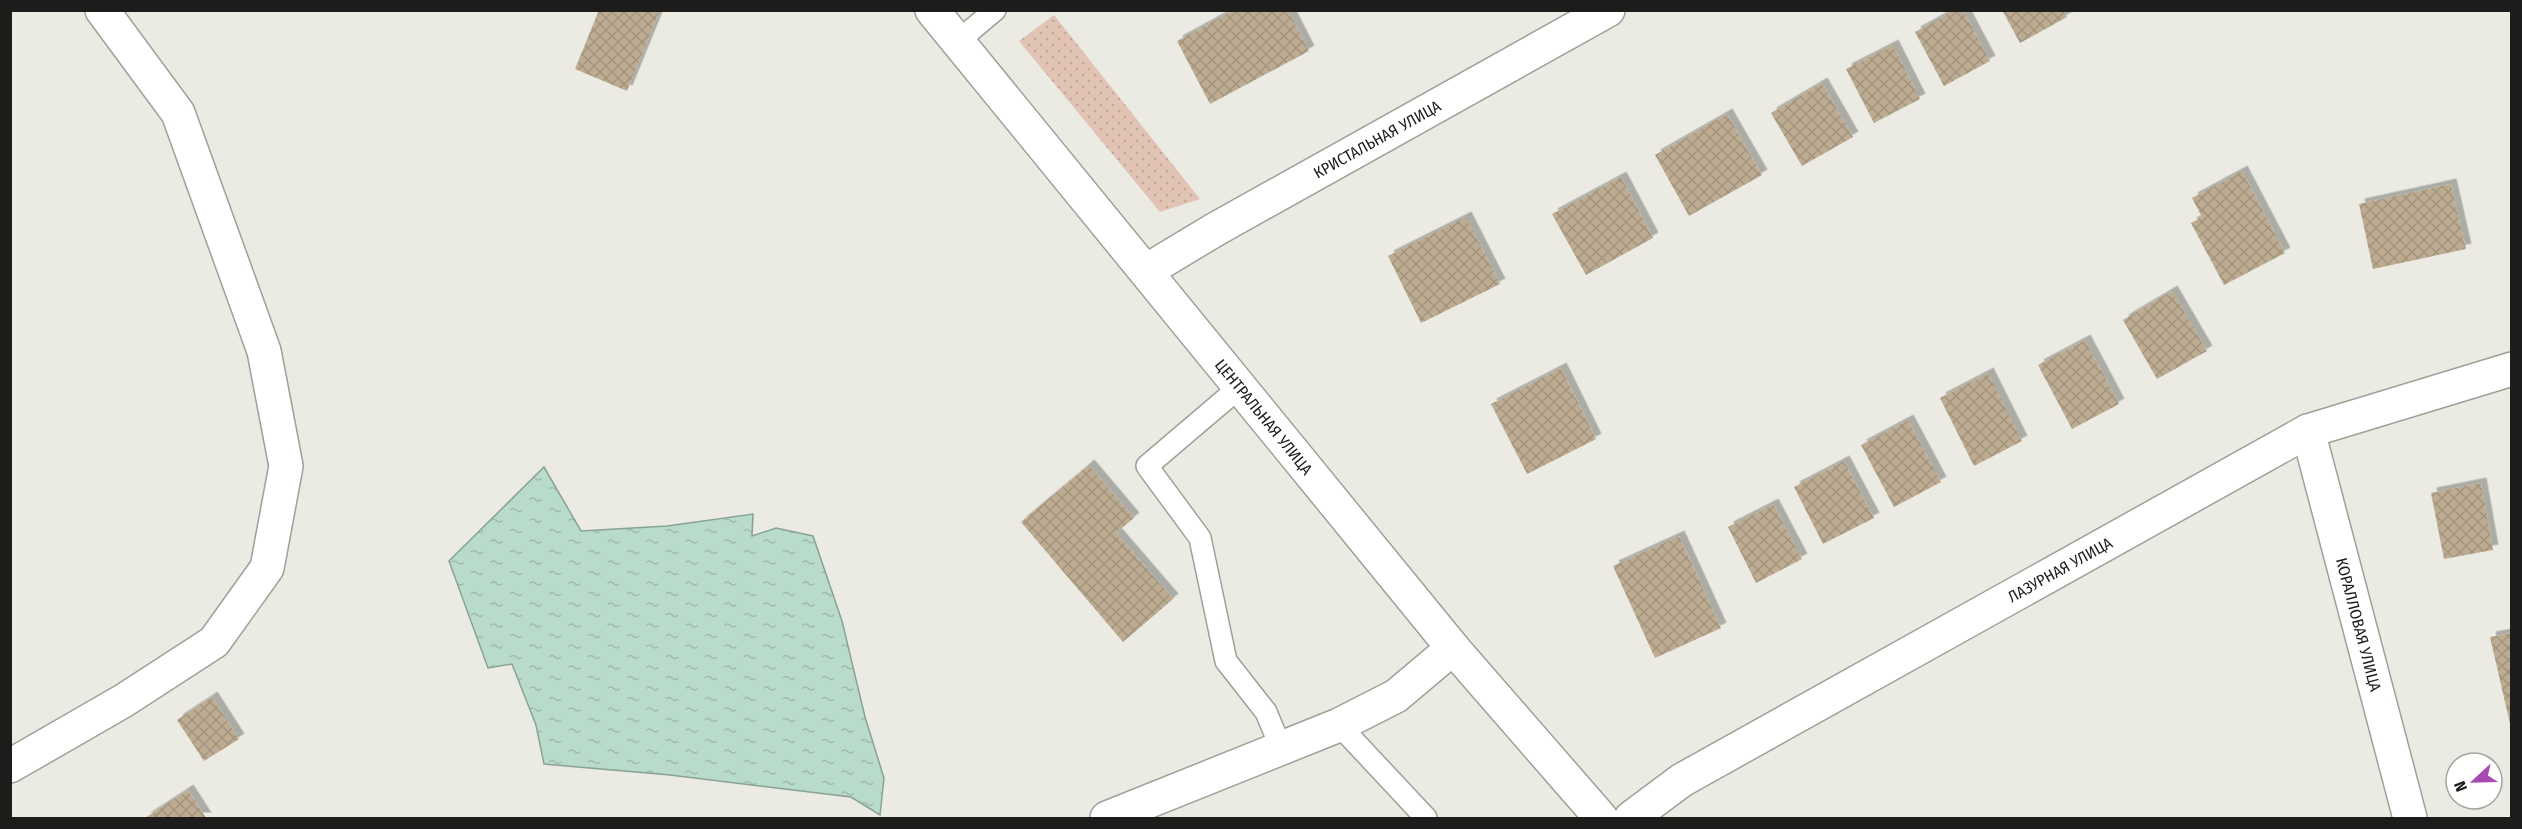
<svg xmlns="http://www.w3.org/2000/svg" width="2522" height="829" font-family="'Fira Sans Condensed',sans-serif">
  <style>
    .grass { fill: url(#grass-dots) }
    .water { fill: url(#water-ripples); stroke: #89a296; stroke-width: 1.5 }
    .building { fill: url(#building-cross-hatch); filter: url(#shadow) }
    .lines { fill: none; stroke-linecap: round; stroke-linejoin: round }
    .lane-casing { stroke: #9fa099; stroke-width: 24 }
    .street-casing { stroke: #9fa099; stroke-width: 36 }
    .lane { stroke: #fff; stroke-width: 21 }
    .street { stroke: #fff; stroke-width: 33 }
    .labels { text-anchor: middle; stroke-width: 5; stroke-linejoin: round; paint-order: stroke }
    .street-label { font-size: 16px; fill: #1c1c1a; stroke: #fffffe }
  </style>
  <defs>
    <pattern id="grass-dots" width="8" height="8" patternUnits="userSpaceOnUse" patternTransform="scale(1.5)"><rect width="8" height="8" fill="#e2c4b4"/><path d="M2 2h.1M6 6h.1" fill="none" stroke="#c1a89a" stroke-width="1.8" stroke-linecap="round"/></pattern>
    <pattern id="water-ripples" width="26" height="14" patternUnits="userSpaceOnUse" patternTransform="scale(1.5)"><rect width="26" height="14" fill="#b8dbcb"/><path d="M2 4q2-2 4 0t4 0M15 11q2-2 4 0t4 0" fill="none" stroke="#9ebbae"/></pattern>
    <pattern id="building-cross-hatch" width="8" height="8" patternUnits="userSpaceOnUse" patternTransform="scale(1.5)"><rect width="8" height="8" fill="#bdac91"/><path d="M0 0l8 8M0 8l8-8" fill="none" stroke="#a2937c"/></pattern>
    <filter id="shadow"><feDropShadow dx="5.5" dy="-5.5" stdDeviation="0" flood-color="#0004"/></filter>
  </defs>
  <rect width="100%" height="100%" fill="#ebebe4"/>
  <polygon class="grass" points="1054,15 1200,199 1160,212 1019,41"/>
  <polygon class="water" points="544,467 581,531 667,526 753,514 752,536 776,528 813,536 842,621 865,717 884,778 880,815 851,797 670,775 544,764 536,725 512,664 488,668 449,561"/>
  <g class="building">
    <polygon points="599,10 660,10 627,91 575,69"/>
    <polygon points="1234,10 1288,10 1309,51 1210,104 1177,41"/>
    <polygon points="1955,10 1963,10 1990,61 1944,86 1915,32"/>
    <polygon points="2002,10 2063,10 2067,17 2020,43"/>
    <polygon points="1893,45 1920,99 1874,123 1846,69"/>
    <polygon points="1822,83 1853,137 1802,166 1771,113"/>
    <polygon points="1727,114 1762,175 1689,216 1655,155"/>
    <polygon points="2242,171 2285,253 2224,285 2191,223 2202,217 2192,198"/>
    <polygon points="1621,177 1653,238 1586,275 1552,214"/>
    <polygon points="2451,184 2466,249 2373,269 2359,204"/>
    <polygon points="1466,217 1500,284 1421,323 1388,256"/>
    <polygon points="2172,291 2207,351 2157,379 2123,320"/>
    <polygon points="2085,340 2119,404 2072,429 2038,365"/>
    <polygon points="1561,368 1596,439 1527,474 1491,404"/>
    <polygon points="1988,373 2022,441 1974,466 1940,398"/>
    <polygon points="1908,420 1941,482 1894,507 1861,445"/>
    <polygon points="1844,461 1874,518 1823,544 1794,487"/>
    <polygon points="1089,465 1134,518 1116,533 1173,599 1123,642 1021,522"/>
    <polygon points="2481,483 2493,550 2444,559 2431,493"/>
    <polygon points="1773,504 1802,559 1756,583 1728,527"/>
    <polygon points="1679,536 1721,628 1655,658 1613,566"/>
    <polygon points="2512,633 2512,728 2511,728 2490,637"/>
    <polygon points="212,697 239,739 204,761 177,720"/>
    <polygon points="188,790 206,818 145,818"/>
  </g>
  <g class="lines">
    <g class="lane-casing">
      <g id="lane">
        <polyline points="957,42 995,10"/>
        <polyline points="1241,386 1147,466 1200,538 1226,661 1266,712 1281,748"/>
        <polyline points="1339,725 1426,818"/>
      </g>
    </g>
    <g class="street-casing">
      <g id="street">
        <path id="s1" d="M932,10L1453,648L1601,818"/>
        <path id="s2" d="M1146,271L1216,229L1608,10"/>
        <path id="s3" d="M2308,431L2410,818"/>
        <polyline points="10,766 123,701 214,642 267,568 286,466 264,351 178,113 102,10"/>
        <polyline points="1107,818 1339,725 1396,696 1453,648"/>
        <path id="s4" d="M1631,818L1682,780L2308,431L2512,369"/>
      </g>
    </g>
    <use href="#lane" class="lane"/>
    <use href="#street" class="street"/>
  </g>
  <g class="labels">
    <g class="street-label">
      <text dy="6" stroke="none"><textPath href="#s2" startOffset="266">КРИСТАЛЬНАЯ УЛИЦА</textPath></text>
      <text dy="6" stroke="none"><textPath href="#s1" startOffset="525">ЦЕНТРАЛЬНАЯ УЛИЦА</textPath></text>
      <text dy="6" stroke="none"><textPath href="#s4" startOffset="496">ЛАЗУРНАЯ УЛИЦА</textPath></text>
      <text dy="6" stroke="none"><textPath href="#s3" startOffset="200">КОРАЛЛОВАЯ УЛИЦА</textPath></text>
    </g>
  </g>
  <rect width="2522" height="829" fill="none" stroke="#1c1c1a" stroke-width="24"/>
  <g transform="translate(2474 781) rotate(248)"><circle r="28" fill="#fffffe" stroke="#a4a4a3" stroke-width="1.5"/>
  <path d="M0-4.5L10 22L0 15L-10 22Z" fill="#a749b2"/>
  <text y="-9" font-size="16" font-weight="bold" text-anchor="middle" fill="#1c1c1a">N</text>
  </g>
</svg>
